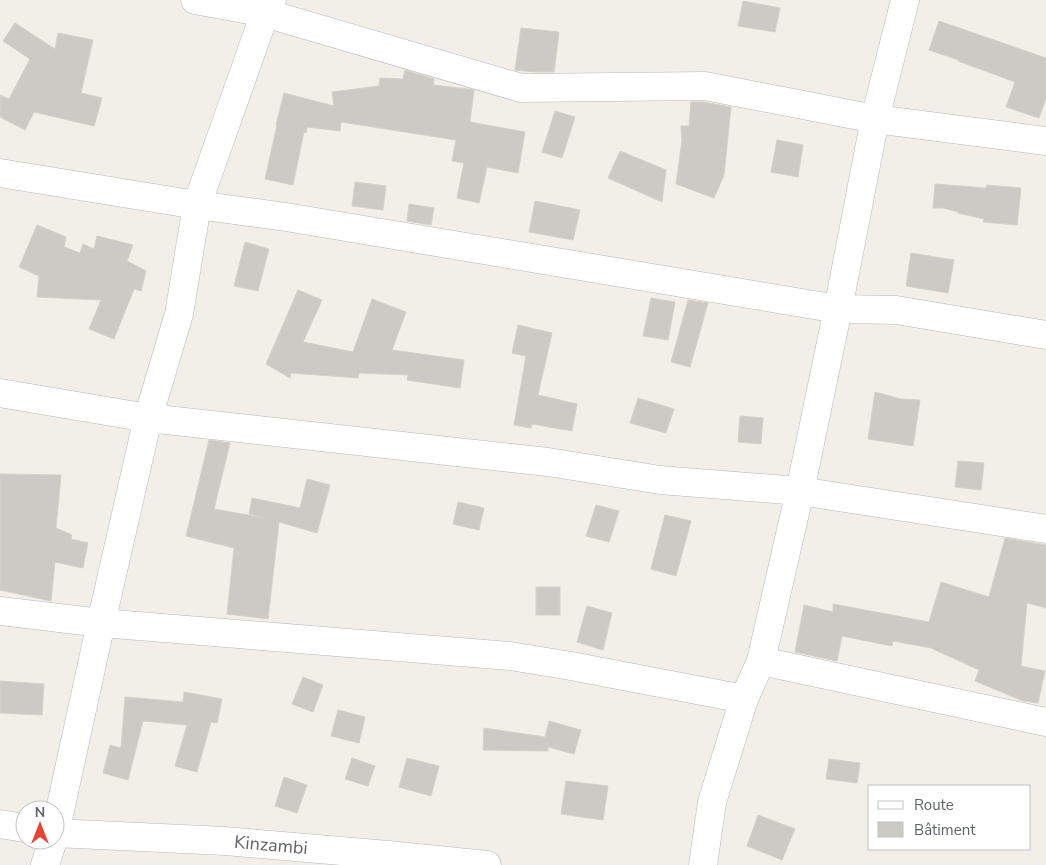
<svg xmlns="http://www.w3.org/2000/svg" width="1046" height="865" font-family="'Nunito Sans',sans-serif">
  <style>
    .building { fill: #cccac5; stroke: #d6d1c6 }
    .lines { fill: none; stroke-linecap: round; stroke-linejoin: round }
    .street-casing { stroke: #b5b8bc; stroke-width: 29 }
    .street { stroke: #fff; stroke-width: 28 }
    .labels { text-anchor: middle; stroke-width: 5; stroke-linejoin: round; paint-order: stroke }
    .street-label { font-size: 18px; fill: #5f6368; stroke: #fff }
  </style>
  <rect width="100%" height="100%" fill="#f1efe8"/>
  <g class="building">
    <polygon points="743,1 780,8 775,32 738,26"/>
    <polygon points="939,21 1046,58 1046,98 1039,118 1006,107 1015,82 958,61 959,60 929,50"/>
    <polygon points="15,23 55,49 58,33 93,40 81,93 102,98 94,126 34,112 25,130 0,117 0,95 9,99 30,59 3,41"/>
    <polygon points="521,28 559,32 554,72 536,72 515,70"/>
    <polygon points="405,70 434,79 433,85 468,89 474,90 470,122 525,132 518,173 487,167 479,203 457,198 464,163 452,161 456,140 341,122 340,131 307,127 306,133 304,132 293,185 265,179 277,125 276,125 284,93 334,106 332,92 379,86 380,78 403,79"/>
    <polygon points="691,102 703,102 731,107 724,175 714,198 676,184 682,140 681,126 689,126"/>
    <polygon points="555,111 575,117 562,158 542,152"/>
    <polygon points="777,140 803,145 798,177 771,172"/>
    <polygon points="620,151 666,170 662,202 608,178"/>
    <polygon points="355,182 386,186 383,210 352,206"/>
    <polygon points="935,184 986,188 987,185 1021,188 1017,225 983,222 984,219 958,213 958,212 943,208 933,208"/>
    <polygon points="535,201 580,210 573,240 529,232"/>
    <polygon points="409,204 434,208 431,225 407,221"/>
    <polygon points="37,225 66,237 64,247 80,253 83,244 94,249 97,236 133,245 127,261 146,271 141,291 134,289 114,339 89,329 101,300 37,297 39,276 19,267"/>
    <polygon points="245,242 269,249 258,291 234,286"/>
    <polygon points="911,253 954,260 948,293 906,286"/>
    <polygon points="298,290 322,300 303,342 353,352 372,299 406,312 392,350 464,360 460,388 407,380 408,375 359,373 358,378 291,373 290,378 266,364"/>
    <polygon points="651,298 675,302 668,340 643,336"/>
    <polygon points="688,300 708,303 690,367 671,362"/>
    <polygon points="518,325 552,333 538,395 577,404 572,431 532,424 531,428 514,425 526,356 512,353"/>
    <polygon points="875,392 901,399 920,400 913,446 868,439"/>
    <polygon points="638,398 674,409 666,433 630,423"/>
    <polygon points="740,416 763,418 761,444 738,442"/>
    <polygon points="209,440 230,443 214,509 265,518 249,514 252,498 300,508 307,479 330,485 317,533 279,522 268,619 227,614 234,548 186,536"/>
    <polygon points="958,461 984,463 981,490 955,487"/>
    <polygon points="0,474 61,475 56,528 72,535 71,539 88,543 83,568 55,562 51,601 0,590"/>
    <polygon points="458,502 484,508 479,530 453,524"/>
    <polygon points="596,505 619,511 609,542 586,536"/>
    <polygon points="665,515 691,521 676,576 651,569"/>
    <polygon points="1005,538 1046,545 1046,608 1027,603 1021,666 1045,671 1038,703 1023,701 975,681 979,670 931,648 893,641 892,646 842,636 837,661 795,652 804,605 833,612 833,604 929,622 941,582 989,597"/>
    <rect x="536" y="587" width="24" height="28"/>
    <polygon points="587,606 612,613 603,650 577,642"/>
    <polygon points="303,677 323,685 313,712 292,704"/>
    <polygon points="0,681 44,684 42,715 0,713"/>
    <polygon points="184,692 222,699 217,723 211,722 197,772 175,766 187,725 143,721 128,780 103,773 110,745 121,748 125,697 183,702"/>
    <polygon points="338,710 365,717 359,743 331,736"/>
    <polygon points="549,721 581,730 574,754 548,747 548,751 483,750 484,728 545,737"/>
    <polygon points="352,758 375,766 368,786 345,779"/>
    <polygon points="407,758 439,766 431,796 399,787"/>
    <polygon points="829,759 860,763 857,783 826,779"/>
    <polygon points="284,777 307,785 297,813 275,806"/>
    <polygon points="566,781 608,786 603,820 561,814"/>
    <polygon points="758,815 795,829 782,860 747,846"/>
  </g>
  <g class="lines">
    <g class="street-casing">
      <g id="street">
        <polyline points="195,0 265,13 521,88 705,86 875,119 1046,141"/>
        <polyline points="0,173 197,205 286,217 838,309 896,310 1046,335"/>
        <polyline points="0,393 148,418 548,462 660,480 800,491 1046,529"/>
        <polyline points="0,611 101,623 510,656 571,666 744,699"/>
        <polyline points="761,661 1046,722"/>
        <polyline points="0,824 25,828"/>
        <polyline points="55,833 101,623 148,418 179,314 197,205 265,13 272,0"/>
        <polyline points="55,833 225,841 388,855 487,865"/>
        <polyline points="45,865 53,840"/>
        <polyline points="703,865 712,802 744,699 761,661 800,491 838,309 875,119 905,0"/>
      </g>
    </g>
    <use href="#street" class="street"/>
  </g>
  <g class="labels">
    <g class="street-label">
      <text transform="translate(271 845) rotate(5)" y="6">Kinzambi</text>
    </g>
  </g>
  <rect x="868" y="785" width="162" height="65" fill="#ffffff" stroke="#bfc1c3"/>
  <rect x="878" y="801" width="25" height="8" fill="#ffffff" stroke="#bfc1c3"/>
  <text x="914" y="810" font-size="15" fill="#5f6368">Route</text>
  <rect x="878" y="822" width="25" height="15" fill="#cccac5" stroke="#bfc1c3"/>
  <text x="914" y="835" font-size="15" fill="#5f6368">Bâtiment</text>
  <g transform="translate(40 825)"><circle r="24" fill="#ffffff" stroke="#bfc1c3"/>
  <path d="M0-4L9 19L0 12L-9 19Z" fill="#ea4335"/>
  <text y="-8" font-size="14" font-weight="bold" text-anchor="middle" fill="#5f6368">N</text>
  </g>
</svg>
